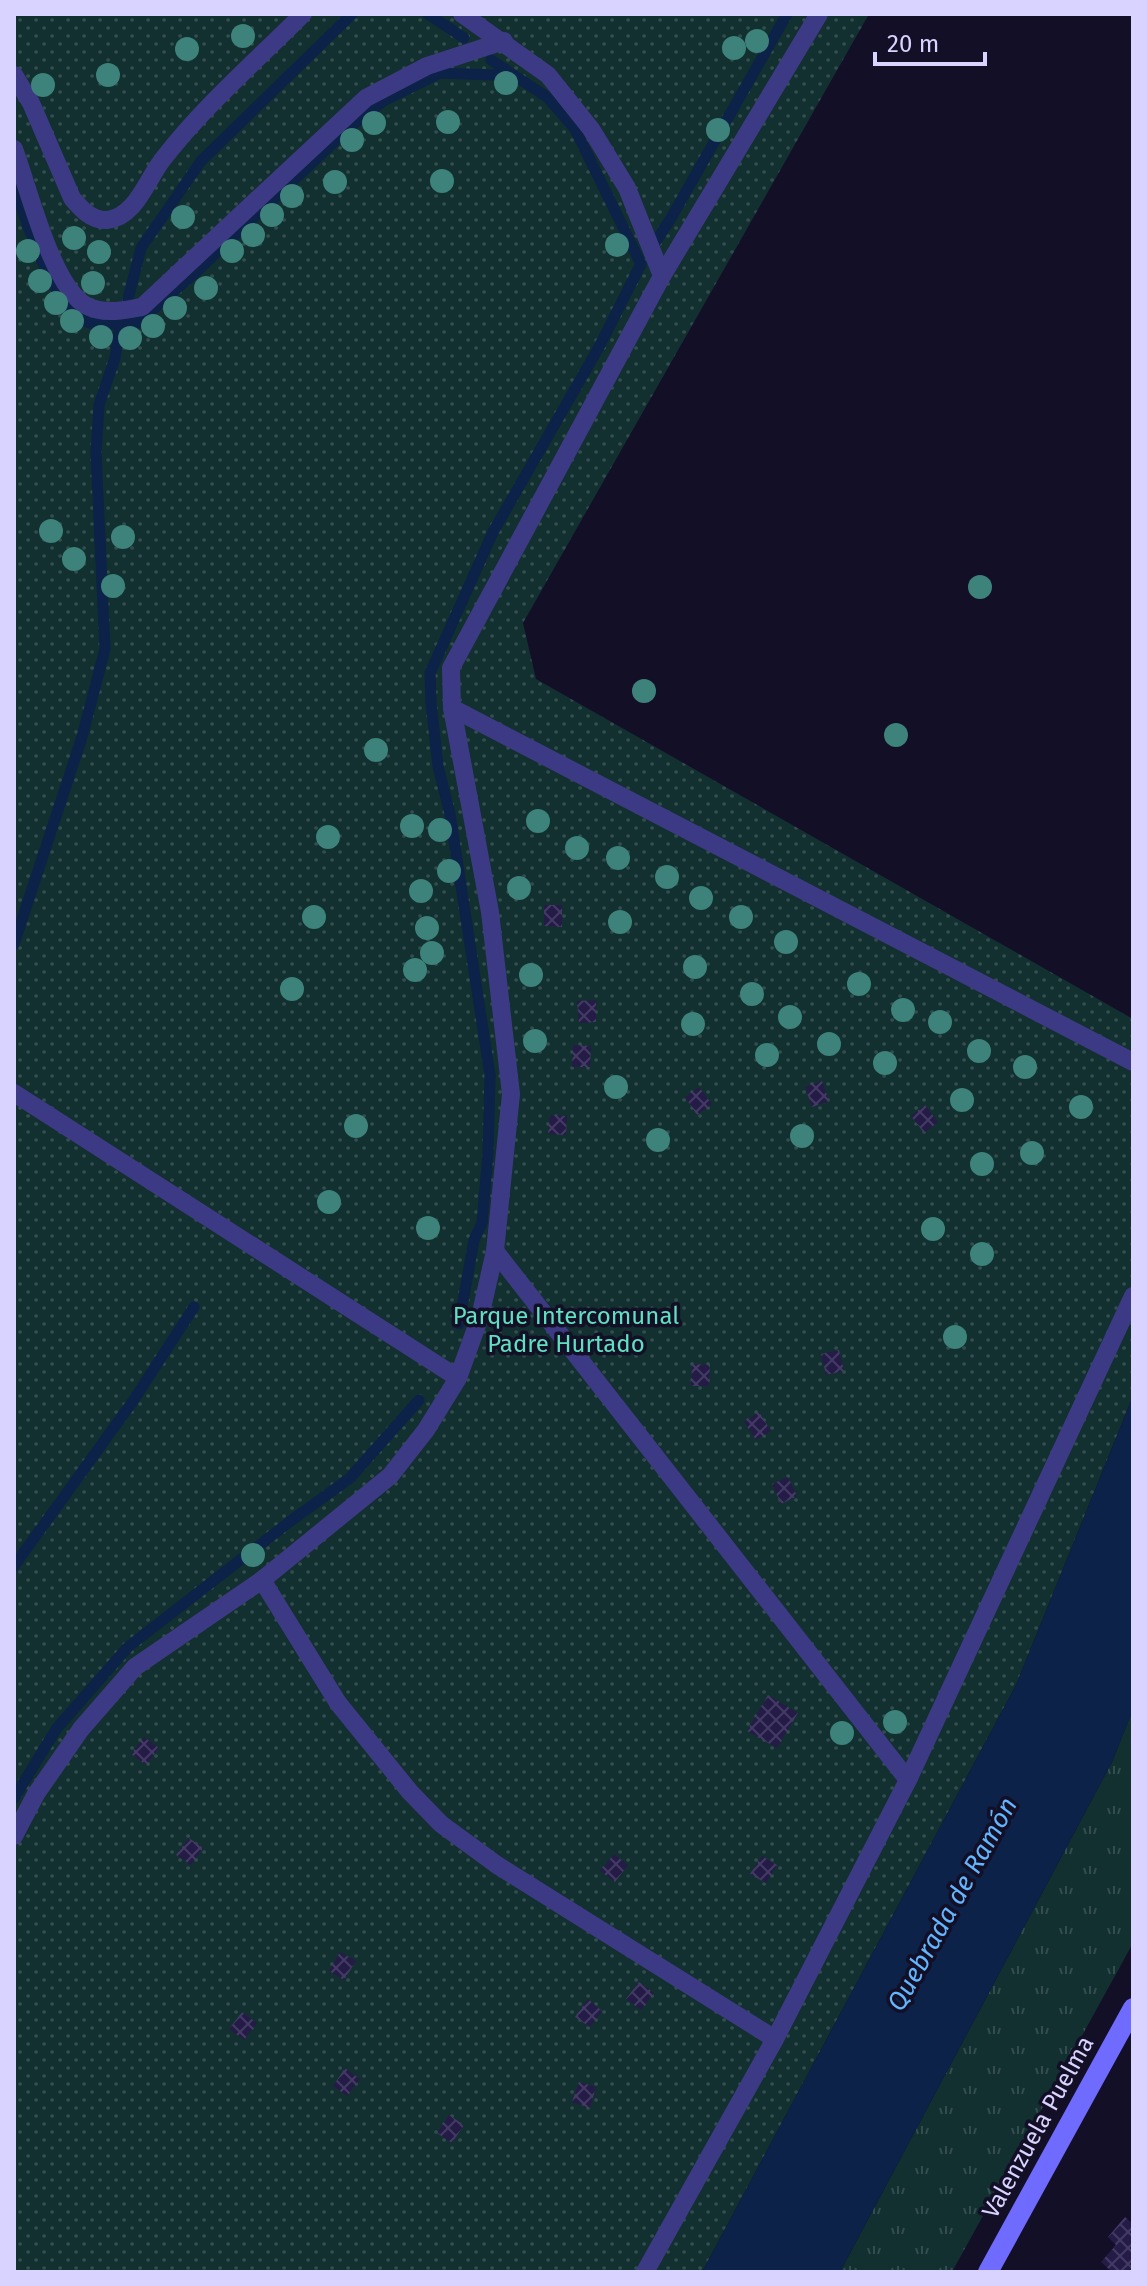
<svg xmlns="http://www.w3.org/2000/svg" width="1147" height="2286" font-family="'Fira Sans',sans-serif">
  <style>
    .grass { fill: url(#grass-tufts) }
    .park { fill: url(#park-dots) }
    .water { fill: #0c2248 }
    .lines { fill: none; stroke-linecap: round; stroke-linejoin: round }
    .stream { stroke: #0c2248; stroke-width: 11 }
    .building { fill: url(#building-cross-hatch) }
    .lane { stroke: #3d3a85; stroke-width: 18 }
    .secondary { stroke: #6f6bff; stroke-width: 20 }
    .tree { fill: #3d827b }
    .labels { text-anchor: middle; stroke-width: 7; stroke-linejoin: round; paint-order: stroke }
    .park-label { font-size: 24px; fill: #5fe0c0; stroke: #130f26 }
    .street-label { font-size: 24px; fill: #d9d4ff; stroke: #130f26 }
    .water-label { font-size: 26px; font-style: italic; fill: #62b6ff; stroke: #130f26 }
  </style>
  <defs>
    <pattern id="grass-tufts" width="24" height="20" patternUnits="userSpaceOnUse" patternTransform="scale(2)"><rect width="24" height="20" fill="#12302f"/><path d="M3 7l-1-3M5 7V3M7 7l1-3M15 17l-1-3M17 17v-4M19 17l1-3" fill="none" stroke="#344d4e"/></pattern>
    <pattern id="park-dots" width="8" height="8" patternUnits="userSpaceOnUse" patternTransform="scale(2)"><rect width="8" height="8" fill="#12302f"/><path d="M2 2h.1M6 6h.1" fill="none" stroke="#344d4e" stroke-width="1.8" stroke-linecap="round"/></pattern>
    <pattern id="building-cross-hatch" width="8" height="8" patternUnits="userSpaceOnUse" patternTransform="scale(2)"><rect width="8" height="8" fill="#241b47"/><path d="M0 0l8 8M0 8l8-8" fill="none" stroke="#433b63"/></pattern>
  </defs>
  <rect width="100%" height="100%" fill="#130f26"/>
  <polygon class="grass" points="1133,1709 1133,1943 952,2272 840,2272 1112,1762"/>
  <polygon class="park" points="14,14 869,14 523,623 536,679 1133,1019 1133,1396 1016,1685 702,2272 14,2272"/>
  <polygon class="water" points="1133,1396 1133,1709 1112,1762 840,2272 702,2272 1016,1685"/>
  <g class="lines">
    <g class="stream">
      <polyline points="428,14 464,38"/>
      <path d="M14,186C25,218 54,311 87,322C101,327 122,323 137,323L197,271L350,127L385,100L440,73L494,75L500,74L505,69"/>
      <polyline points="651,249 671,218 787,14"/>
      <polyline points="128,299 141,248 201,161 352,14"/>
      <polyline points="14,944 82,737 105,649 96,453 99,405 115,358 121,320"/>
      <polyline points="459,1324 474,1240 482,1223 488,1153 490,1075 450,814 438,766 431,703 430,673 493,532 599,347 641,264 575,129 547,97 491,60"/>
      <polyline points="14,1566 133,1401 194,1307"/>
      <polyline points="14,1798 57,1728 128,1647 288,1523 350,1478 419,1400"/>
    </g>
  </g>
  <g class="building">
    <polygon points="544,905 562,905 562,927 544,926"/>
    <polygon points="596,1000 596,1022 579,1023 577,1001"/>
    <polygon points="573,1045 591,1046 590,1067 572,1067"/>
    <polygon points="822,1081 829,1101 812,1107 805,1087"/>
    <polygon points="699,1087 712,1104 697,1115 685,1097"/>
    <polygon points="925,1105 938,1122 924,1133 911,1116"/>
    <polygon points="550,1115 567,1116 566,1135 548,1134"/>
    <polygon points="839,1350 844,1371 826,1375 821,1354"/>
    <polygon points="692,1364 710,1365 709,1386 691,1386"/>
    <polygon points="759,1412 771,1431 756,1440 744,1422"/>
    <polygon points="788,1477 797,1496 781,1504 772,1484"/>
    <polygon points="768,1695 798,1713 777,1748 747,1731"/>
    <polygon points="144,1737 159,1748 146,1765 131,1754"/>
    <polygon points="189,1838 203,1848 191,1865 176,1855"/>
    <polygon points="614,1854 628,1865 615,1882 600,1871"/>
    <polygon points="762,1856 777,1865 766,1883 750,1874"/>
    <polygon points="340,1952 356,1961 344,1980 329,1971"/>
    <polygon points="639,1982 654,1993 641,2010 626,1999"/>
    <polygon points="588,1999 602,2011 590,2027 575,2017"/>
    <polygon points="242,2012 257,2023 244,2040 229,2029"/>
    <polygon points="345,2068 360,2079 347,2096 333,2086"/>
    <polygon points="579,2082 596,2087 590,2108 572,2102"/>
    <polygon points="449,2115 464,2125 452,2143 437,2133"/>
    <polygon points="1125,2217 1133,2224 1133,2272 1112,2272 1101,2262 1116,2245 1108,2237"/>
  </g>
  <g class="lines">
    <g class="lane">
      <polyline points="462,14 548,75 591,129 627,188 662,276"/>
      <path d="M14,75L31,103L72,198C81,209 92,221 107,220C136,217 147,179 163,159C204,106 256,61 303,14"/>
      <path d="M14,149C28,186 52,288 87,306C105,315 123,310 142,307L366,98L427,66L504,41"/>
      <polyline points="452,708 1133,1062"/>
      <polyline points="14,1093 458,1378"/>
      <polyline points="495,1251 908,1780"/>
      <polyline points="262,1580 338,1703 410,1792 441,1824 497,1865 775,2039"/>
      <polyline points="14,1836 36,1794 81,1729 135,1667 262,1580 390,1476 426,1430 458,1378 480,1317 495,1251 511,1094 490,912 452,708 451,668 662,276 819,14"/>
      <polyline points="645,2272 775,2039 908,1780 1133,1296"/>
    </g>
    <polyline class="secondary" points="988,2272 1133,2008"/>
  </g>
  <g class="tree">
    <circle cx="243" cy="36" r="12"/>
    <circle cx="757" cy="41" r="12"/>
    <circle cx="734" cy="48" r="12"/>
    <circle cx="187" cy="49" r="12"/>
    <circle cx="108" cy="75" r="12"/>
    <circle cx="506" cy="83" r="12"/>
    <circle cx="43" cy="85" r="12"/>
    <circle cx="448" cy="122" r="12"/>
    <circle cx="374" cy="123" r="12"/>
    <circle cx="718" cy="130" r="12"/>
    <circle cx="352" cy="140" r="12"/>
    <circle cx="442" cy="181" r="12"/>
    <circle cx="335" cy="182" r="12"/>
    <circle cx="292" cy="196" r="12"/>
    <circle cx="272" cy="215" r="12"/>
    <circle cx="183" cy="217" r="12"/>
    <circle cx="253" cy="235" r="12"/>
    <circle cx="74" cy="238" r="12"/>
    <circle cx="617" cy="245" r="12"/>
    <circle cx="28" cy="251" r="12"/>
    <circle cx="232" cy="251" r="12"/>
    <circle cx="99" cy="252" r="12"/>
    <circle cx="40" cy="281" r="12"/>
    <circle cx="93" cy="283" r="12"/>
    <circle cx="206" cy="288" r="12"/>
    <circle cx="56" cy="303" r="12"/>
    <circle cx="175" cy="308" r="12"/>
    <circle cx="72" cy="321" r="12"/>
    <circle cx="153" cy="326" r="12"/>
    <circle cx="101" cy="337" r="12"/>
    <circle cx="130" cy="338" r="12"/>
    <circle cx="51" cy="531" r="12"/>
    <circle cx="123" cy="537" r="12"/>
    <circle cx="74" cy="559" r="12"/>
    <circle cx="113" cy="586" r="12"/>
    <circle cx="980" cy="587" r="12"/>
    <circle cx="644" cy="691" r="12"/>
    <circle cx="896" cy="735" r="12"/>
    <circle cx="376" cy="750" r="12"/>
    <circle cx="538" cy="821" r="12"/>
    <circle cx="412" cy="826" r="12"/>
    <circle cx="440" cy="830" r="12"/>
    <circle cx="328" cy="837" r="12"/>
    <circle cx="577" cy="848" r="12"/>
    <circle cx="618" cy="858" r="12"/>
    <circle cx="449" cy="871" r="12"/>
    <circle cx="667" cy="877" r="12"/>
    <circle cx="519" cy="888" r="12"/>
    <circle cx="421" cy="891" r="12"/>
    <circle cx="701" cy="898" r="12"/>
    <circle cx="314" cy="917" r="12"/>
    <circle cx="741" cy="917" r="12"/>
    <circle cx="620" cy="922" r="12"/>
    <circle cx="427" cy="928" r="12"/>
    <circle cx="786" cy="942" r="12"/>
    <circle cx="432" cy="953" r="12"/>
    <circle cx="695" cy="967" r="12"/>
    <circle cx="415" cy="970" r="12"/>
    <circle cx="531" cy="975" r="12"/>
    <circle cx="859" cy="984" r="12"/>
    <circle cx="292" cy="989" r="12"/>
    <circle cx="752" cy="994" r="12"/>
    <circle cx="903" cy="1010" r="12"/>
    <circle cx="790" cy="1017" r="12"/>
    <circle cx="940" cy="1022" r="12"/>
    <circle cx="693" cy="1024" r="12"/>
    <circle cx="535" cy="1041" r="12"/>
    <circle cx="829" cy="1044" r="12"/>
    <circle cx="979" cy="1051" r="12"/>
    <circle cx="767" cy="1055" r="12"/>
    <circle cx="885" cy="1063" r="12"/>
    <circle cx="1025" cy="1067" r="12"/>
    <circle cx="616" cy="1087" r="12"/>
    <circle cx="962" cy="1100" r="12"/>
    <circle cx="1081" cy="1107" r="12"/>
    <circle cx="356" cy="1126" r="12"/>
    <circle cx="802" cy="1136" r="12"/>
    <circle cx="658" cy="1140" r="12"/>
    <circle cx="1032" cy="1153" r="12"/>
    <circle cx="982" cy="1164" r="12"/>
    <circle cx="329" cy="1202" r="12"/>
    <circle cx="428" cy="1228" r="12"/>
    <circle cx="933" cy="1229" r="12"/>
    <circle cx="982" cy="1254" r="12"/>
    <circle cx="955" cy="1337" r="12"/>
    <circle cx="253" cy="1555" r="12"/>
    <circle cx="895" cy="1722" r="12"/>
    <circle cx="842" cy="1733" r="12"/>
  </g>
  <g class="labels">
    <g class="park-label">
      <text x="566" y="1324">Parque Intercomunal<tspan x="566" dy="28">Padre Hurtado</tspan></text>
    </g>
    <g class="street-label">
      <text transform="translate(1038 2127) rotate(-61)" y="8">Valenzuela Puelma</text>
    </g>
    <g class="water-label">
      <text transform="translate(952 1904) rotate(-61)" y="9">Quebrada de Ramón</text>
    </g>
  </g>
  <rect width="1147" height="2286" fill="none" stroke="#d9d4ff" stroke-width="32"/>
  <path d="M875 52v12h110v-12" fill="none" stroke="#d9d4ff" stroke-width="4"/>
  <text x="887" y="52" font-size="24" fill="#d9d4ff" stroke="#130f26" stroke-width="6" paint-order="stroke">20 m</text>
</svg>
